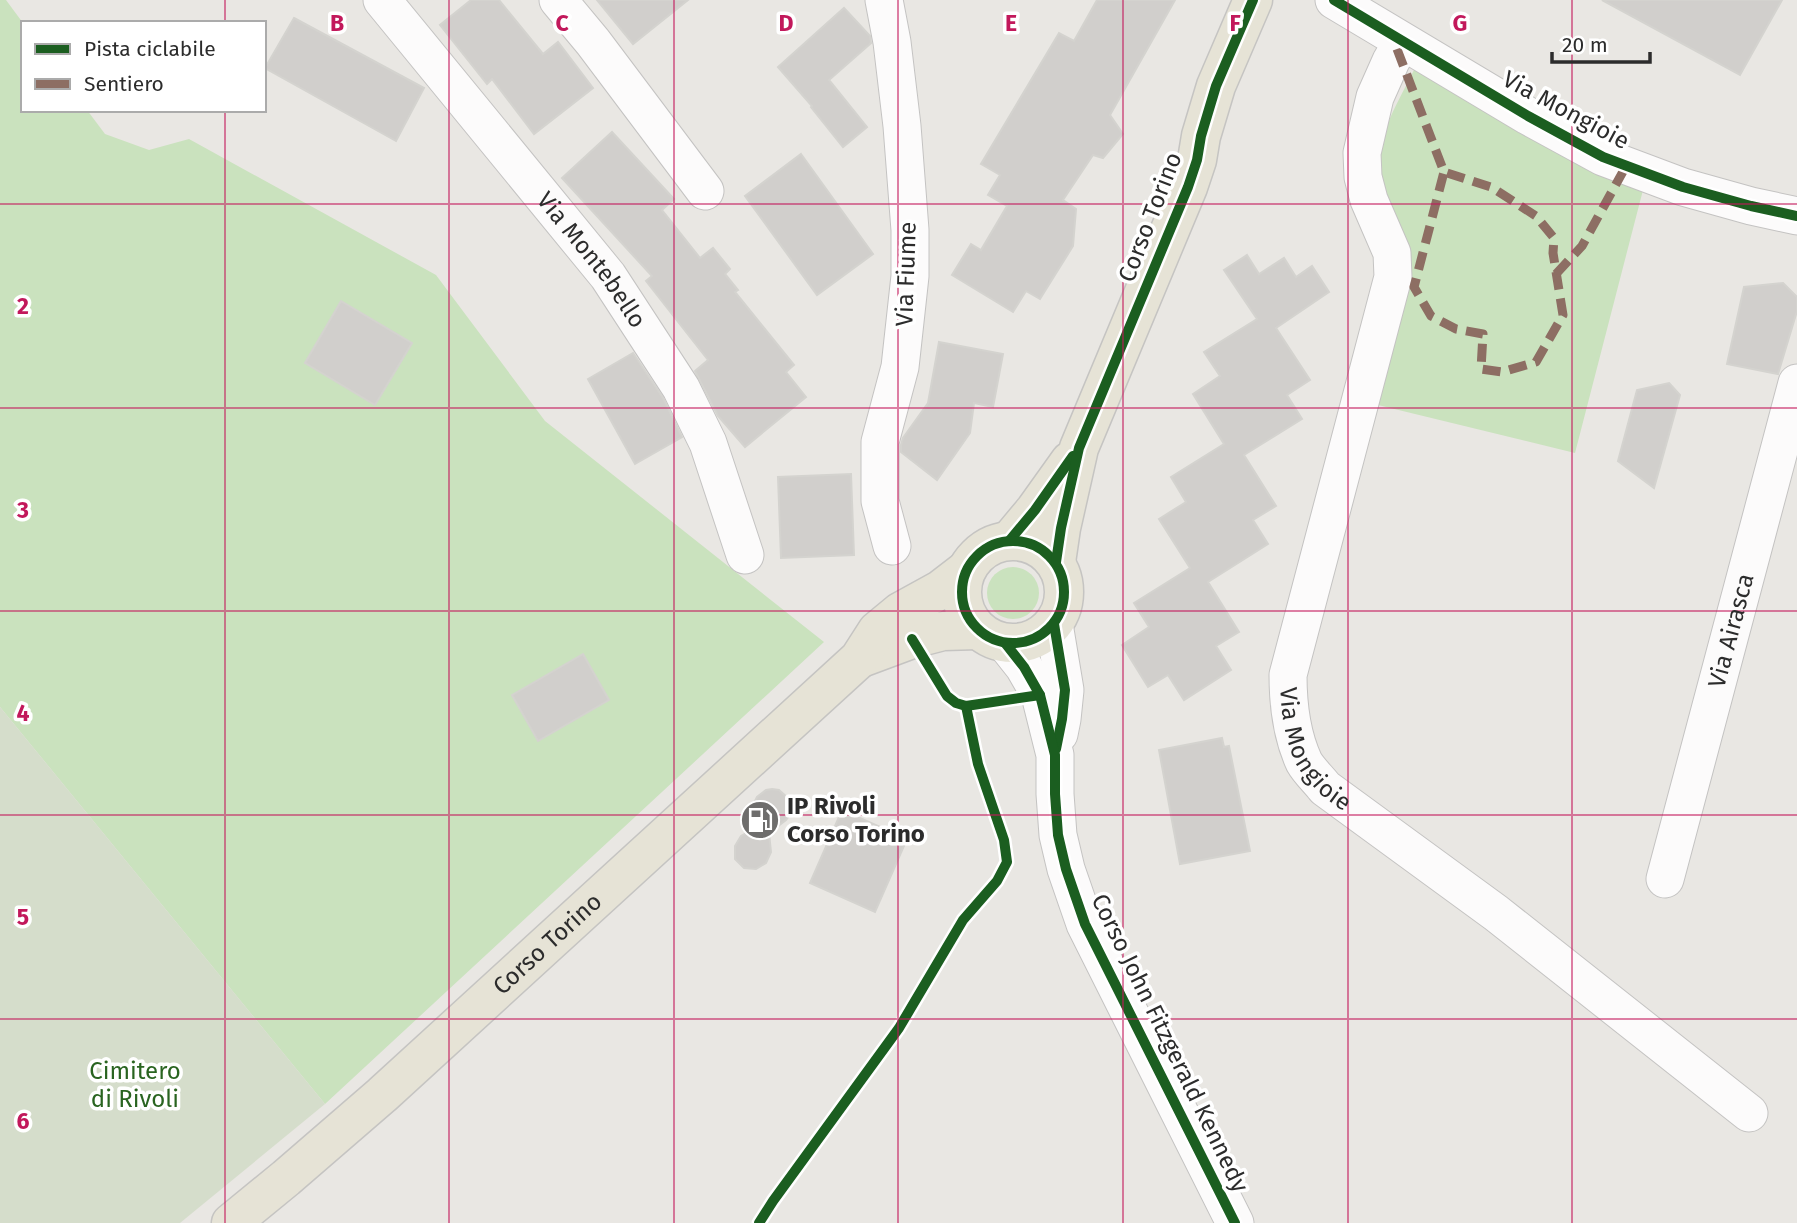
<svg xmlns="http://www.w3.org/2000/svg" width="1797" height="1223" font-family="'Fira Sans',sans-serif">
  <style>
    .green { fill: #cae2be }
    .cemetery { fill: #d5ddcb }
    .building { fill: #d1cfcc; stroke: #d4d3cf; stroke-width: 2 }
    .lines { fill: none; stroke-linecap: round; stroke-linejoin: round }
    .street-casing { stroke: #c4c3c2; stroke-width: 39 }
    .primary-casing { stroke: #c5c4c2; stroke-width: 41 }
    .street { stroke: #fcfbfb; stroke-width: 37 }
    .primary { stroke: #e6e3d6; stroke-width: 38 }
    .quiet { stroke: #8d6e63; stroke-width: 9; stroke-dasharray: 18 9; stroke-linecap: butt }
    .cycleway-casing { stroke: #fff; stroke-width: 15 }
    .cycleway { stroke: #1b5e20; stroke-width: 10 }
    .grid { fill: none; stroke: #c2185b; stroke-width: 2; stroke-opacity: 0.55 }
    .labels { text-anchor: middle; stroke-width: 7; stroke-linejoin: round; paint-order: stroke }
    .street-label { font-size: 24px; fill: #2c2c2c; stroke: #fff }
    .poi-label { font-size: 24px; font-weight: bold; fill: #2c2c2c; stroke: #fff; text-anchor: start }
    .park-label { font-size: 24px; fill: #296420; stroke: #fff }
    .grid-label { font-size: 23px; text-anchor: middle; font-weight: bold; fill: #c2185b; stroke: #fff; stroke-width: 7; stroke-linejoin: round; paint-order: stroke }
  </style>
  <rect width="100%" height="100%" fill="#e9e7e3"/>
  <g class="green">
    <polygon points="0,0 6,0 23,23 23,110 87,110 105,134 149,150 189,139 436,275 545,421 824,642 325,1104 0,707"/>
    <path d="M1415,68L1643,190L1575,453L1378,405L1411,273C1411,268 1412,262 1411,257C1410,245 1394,220 1388,207C1363,155 1392,115 1415,68Z"/>
    <circle cx="1013" cy="593" r="26"/>
  </g>
  <polygon class="cemetery" points="0,707 325,1104 180,1223 0,1223"/>
  <g class="building">
    <polygon points="471,0 499,0 543,54 558,42 593,88 534,134 492,79 487,84 440,25"/>
    <polygon points="597,0 688,0 633,44"/>
    <polygon points="1097,0 1175,0 1110,115 1123,134 1103,158 1093,155 1063,200 1076,209 1073,246 1040,299 1026,291 1013,312 952,275 971,244 981,250 1007,206 988,195 1000,175 981,164 1059,33 1074,41"/>
    <polygon points="1602,0 1782,0 1740,75"/>
    <polygon points="844,8 870,36 871,43 829,80 867,127 843,147 811,107 812,106 778,67"/>
    <polygon points="294,18 424,88 396,141 265,68"/>
    <polygon points="612,132 674,199 662,210 700,258 713,248 730,269 725,274 738,290 735,292 794,365 786,372 806,397 745,447 718,416 695,371 708,360 646,281 652,276 562,178"/>
    <polygon points="801,154 873,254 817,295 745,196"/>
    <polygon points="1247,255 1259,274 1284,258 1296,277 1312,266 1329,292 1276,328 1310,380 1287,395 1302,419 1244,455 1276,506 1253,520 1268,544 1208,582 1239,632 1216,646 1231,670 1184,700 1168,675 1148,687 1122,645 1149,627 1134,603 1190,568 1159,519 1186,502 1171,477 1224,444 1193,394 1220,376 1204,352 1257,319 1224,270"/>
    <polygon points="1783,283 1797,297 1797,311 1778,374 1727,364 1744,287"/>
    <polygon points="341,301 412,343 375,405 305,363"/>
    <polygon points="939,342 1003,354 993,407 974,403 970,433 937,480 901,452 901,445 903,438 928,403"/>
    <polygon points="633,353 663,398 682,437 635,464 588,379"/>
    <polygon points="1669,383 1680,395 1654,488 1618,461 1637,390"/>
    <polygon points="851,474 854,555 781,558 778,477"/>
    <polygon points="583,654 609,700 538,741 512,695"/>
    <polygon points="1222,738 1224,747 1229,746 1250,851 1180,864 1159,750"/>
    <polygon points="772,789 779,790 788,798 791,813 786,820 769,833 771,852 766,863 756,869 744,868 735,859 735,846 741,836 757,827 753,810 754,803 757,797 766,790"/>
    <polygon points="842,810 907,839 875,912 810,883"/>
  </g>
  <g class="lines">
    <g class="street-casing">
      <g id="street">
        <path id="s1" d="M382,0L608,276L681,388L708,443L745,555"/>
        <polyline points="558,0 593,42 705,191"/>
        <polyline points="884,0 892,42 902,126 910,230 910,276 900,367 880,442 880,501 892,546"/>
        <polyline points="1334,0 1528,116 1603,157 1683,187 1751,206 1797,216"/>
        <path id="s2" d="M1402,42L1391,61L1375,97L1362,153L1363,177L1369,200L1392,253L1393,277L1288,675C1288,705 1291,734 1304,762C1309,771 1319,780 1325,788L1496,913L1749,1113"/>
        <polyline points="1054,624 1065,690 1062,719 1059,734"/>
        <polyline points="1005,643 1024,667 1040,695 1055,755 1055,794 1058,835 1066,869 1085,924 1235,1223"/>
        <path id="s3" d="M1665,879L1797,383"/>
      </g>
    </g>
    <g class="primary-casing">
      <g id="primary">
        <polyline points="1010,540 1035,510 1070,461"/>
        <circle cx="1013" cy="592" r="51"/>
        <polyline points="1056,562 1061,528 1079,448 1188,187 1197,160 1201,136 1216,86 1253,0"/>
        <polyline points="861,658 912,639 943,631 978,630"/>
        <path id="s4" d="M231,1223L286,1178L382,1095L859,659L877,631L900,612L940,590L966,570"/>
      </g>
    </g>
    <use href="#street" class="street"/>
    <use href="#primary" class="primary"/>
    <g class="quiet">
      <polyline points="1397,49 1444,172 1491,187 1536,216 1554,238 1553,253 1563,315 1536,362 1502,372 1481,369 1483,334 1456,329 1431,316 1414,287 1444,172"/>
      <polyline points="1556,274 1582,246 1626,166"/>
    </g>
    <g class="cycleway-casing">
      <g id="cycleway">
        <polyline points="1334,0 1528,116 1603,157 1683,187 1751,206 1797,216"/>
        <polyline points="1010,540 1035,510 1073,456"/>
        <circle cx="1013" cy="592" r="51"/>
        <polyline points="1056,562 1061,528 1079,448 1188,187 1197,160 1201,136 1216,86 1253,0"/>
        <polyline points="1054,624 1065,690 1062,719 1056,749"/>
        <polyline points="912,639 947,696 956,703 966,706 1040,695"/>
        <polyline points="1005,643 1024,667 1040,695 1055,755 1055,794 1058,835 1066,869 1085,924 1235,1223"/>
        <polyline points="759,1223 773,1201 899,1028 963,920 997,881 1007,862 1004,840 978,764 966,706"/>
      </g>
    </g>
    <use href="#cycleway" class="cycleway"/>
  </g>
  <path class="grid" d="M225,0V23M449,0V1223M674,0V1223M898,0V1223M1123,0V1223M1348,0V1223M1572,0V1223M225,110V1223M0,204H1797M0,408H1797M0,611H1797M0,815H1797M0,1019H1797"/>
  <defs>
    <g id="fuel-disc" transform="scale(2.0125)"><circle r="9.5" fill="#6e6d6c" stroke="#fff"/><path d="M-5.5-6h7V0h2V4h1.3V-2.5L3-4.5l.8-.8L6-3V5H2.5V1h-1V6h-7ZM-4.2-4.7v3.2H.2V-4.7Z" fill="#fff"/></g>
  </defs>
  <g fill-rule="evenodd">
    <use href="#fuel-disc" x="760" y="820"/>
  </g>
  <g class="labels">
    <g class="street-label">
      <text transform="translate(1566 110) rotate(28)" y="8">Via Mongioie</text>
      <text transform="translate(1150 217) rotate(-69)" y="8">Corso Torino</text>
      <text dy="8" stroke="none"><textPath href="#s1" startOffset="334">Via Montebello</textPath></text>
      <text transform="translate(906 274) rotate(-88)" y="8">Via Fiume</text>
      <text dy="8" stroke="none"><textPath href="#s3" startOffset="257">Via Airasca</textPath></text>
      <text dy="8" stroke="none"><textPath href="#s2" startOffset="742">Via Mongioie</textPath></text>
      <text dy="8" stroke="none"><textPath href="#s4" startOffset="422">Corso Torino</textPath></text>
      <text transform="translate(1170 1043) rotate(64)" y="8">Corso John Fitzgerald Kennedy</text>
    </g>
    <g class="poi-label">
      <text x="787" y="814">IP Rivoli<tspan x="787" dy="28">Corso Torino</tspan></text>
    </g>
    <g class="park-label">
      <text x="135" y="1079">Cimitero<tspan x="135" dy="28">di Rivoli</tspan></text>
    </g>
  </g>
  <g class="grid-label">
    <text x="337" y="31">B</text>
    <text x="562" y="31">C</text>
    <text x="786" y="31">D</text>
    <text x="1011" y="31">E</text>
    <text x="1235" y="31">F</text>
    <text x="1460" y="31">G</text>
    <text x="23" y="314">2</text>
    <text x="23" y="518">3</text>
    <text x="23" y="721">4</text>
    <text x="23" y="925">5</text>
    <text x="23" y="1129">6</text>
  </g>
  <rect x="21" y="21" width="245" height="91" fill="#ffffff" stroke="#ababab" stroke-width="2"/>
  <rect x="35" y="44" width="35" height="10" fill="#1b5e20" stroke="#ababab" stroke-width="2"/>
  <text x="84" y="56" font-size="21" fill="#2c2c2c">Pista ciclabile</text>
  <rect x="35" y="79" width="35" height="10" fill="#8d6e63" stroke="#ababab" stroke-width="2"/>
  <text x="84" y="91" font-size="21" fill="#2c2c2c">Sentiero</text>
  <path d="M1552 52v10h98v-10" fill="none" stroke="#2c2c2c" stroke-width="3.5"/>
  <text x="1562" y="52" font-size="21" fill="#2c2c2c" stroke="#ffffff" stroke-width="5" paint-order="stroke">20 m</text>
</svg>
